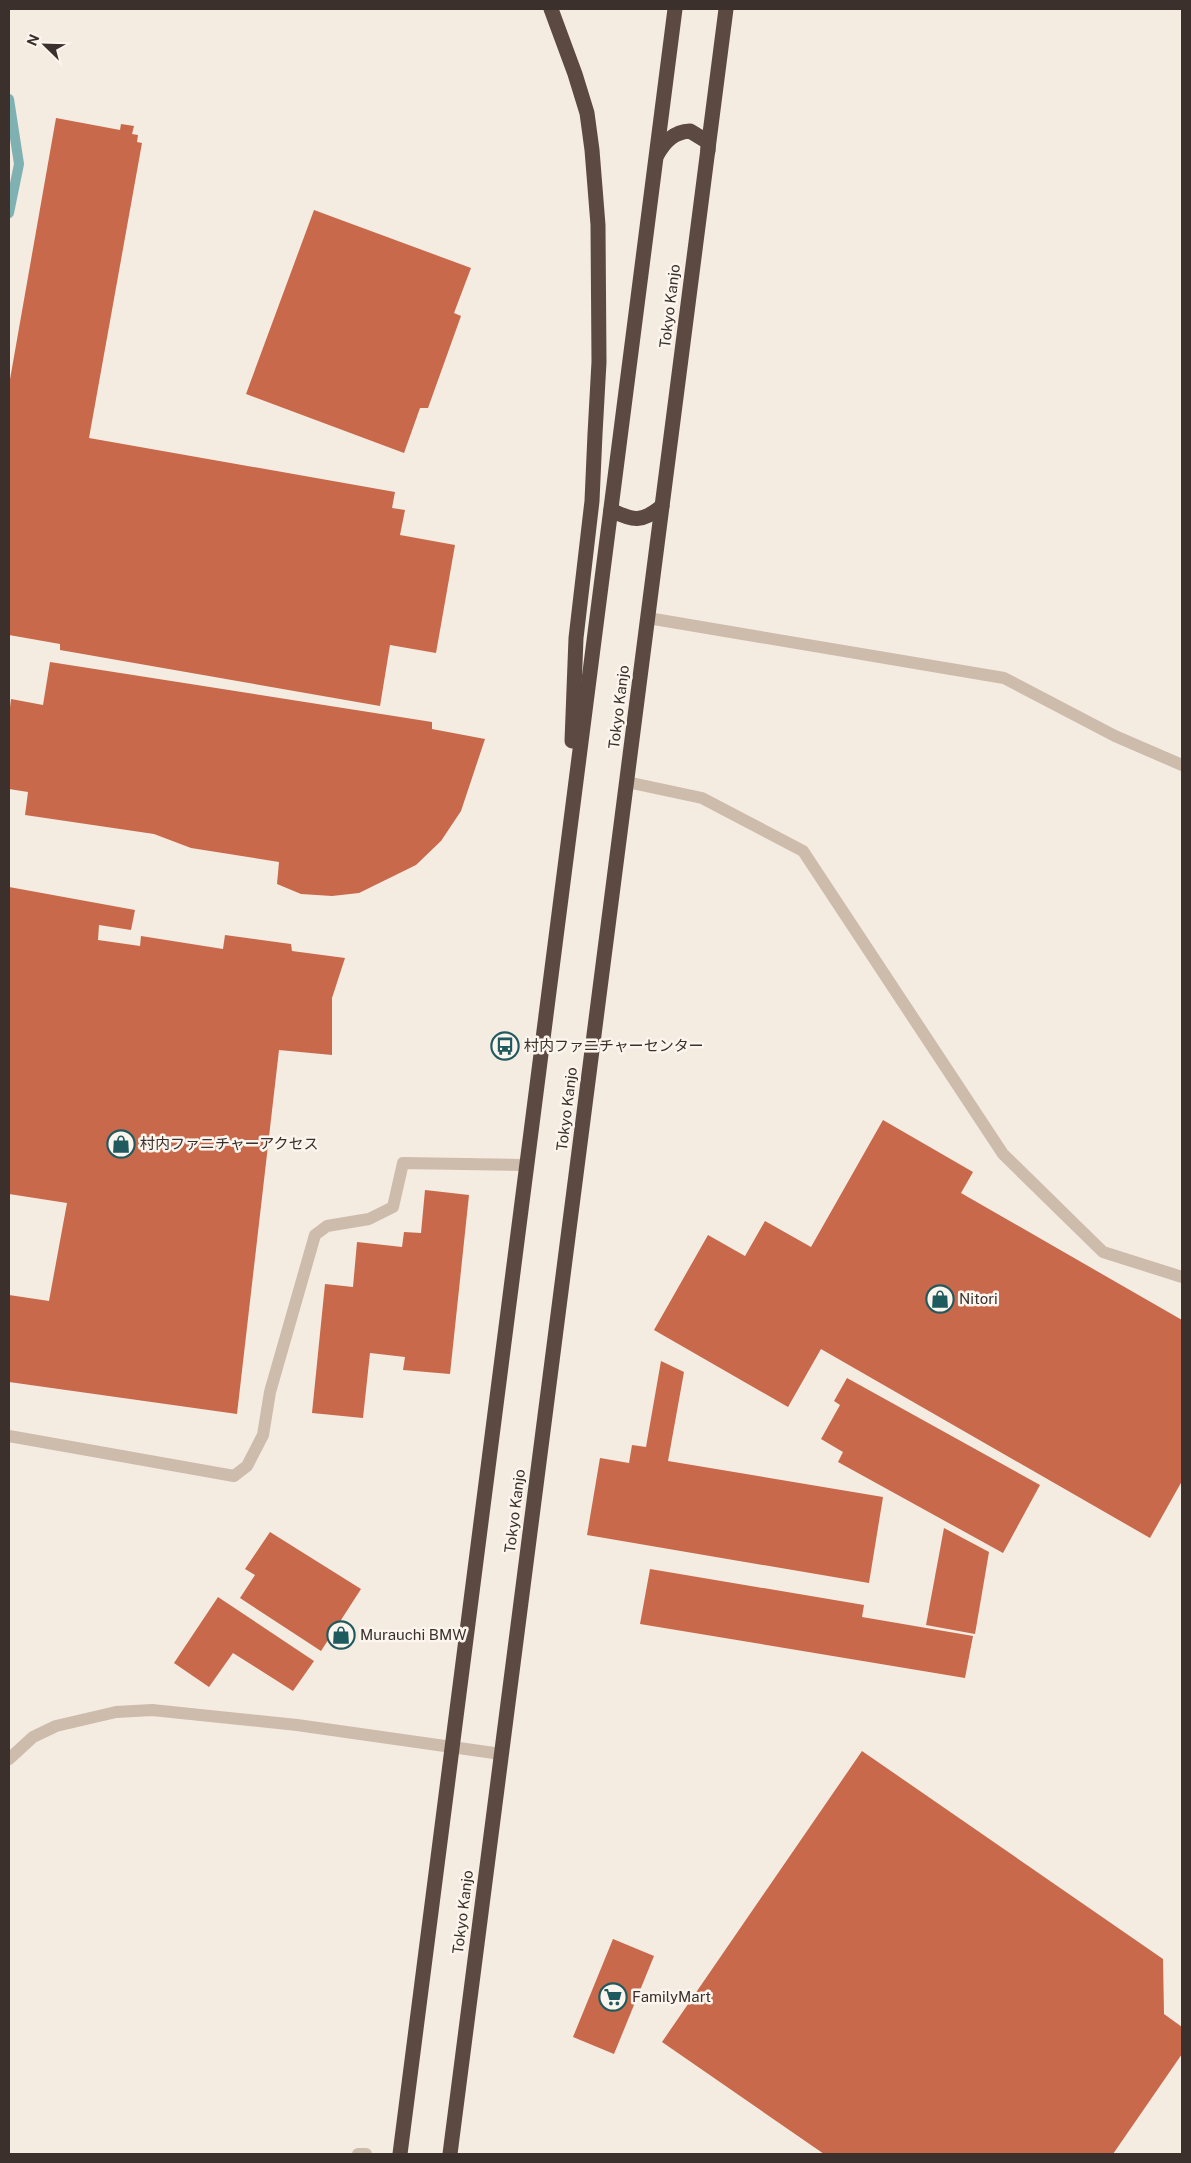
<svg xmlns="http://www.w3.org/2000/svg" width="1191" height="2163" font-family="'Public Sans','Noto Sans JP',sans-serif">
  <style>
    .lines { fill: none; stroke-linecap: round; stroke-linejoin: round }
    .stream { stroke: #7fb0b2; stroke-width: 10 }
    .building { fill: #c8694b }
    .minor { stroke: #cdbbac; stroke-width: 12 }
    .highway { stroke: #5c4a42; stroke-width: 15 }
    .labels { text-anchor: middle; stroke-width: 5; stroke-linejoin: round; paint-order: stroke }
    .street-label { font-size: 15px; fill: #3b302b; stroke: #fbf5ee }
    .poi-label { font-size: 15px; fill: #3b302b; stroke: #fbf5ee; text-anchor: start }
  </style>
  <rect width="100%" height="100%" fill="#f4ebe1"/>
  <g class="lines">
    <polyline class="stream" points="9,99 19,164 9,213"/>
  </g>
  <g class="building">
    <polygon points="56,118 120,130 121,124 134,126 132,134 138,135 137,142 142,143 89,438 395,492 392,508 405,510 400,535 455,545 436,653 390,645 380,706 60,650 60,644 9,635 9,385"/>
    <polygon points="314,210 471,268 454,313 461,316 428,408 420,408 404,453 246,394"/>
    <polygon points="50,662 432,722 432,729 485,739 461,811 441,841 416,865 359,893 332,896 301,894 277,884 279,862 191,848 154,834 25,815 28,792 9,789 9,716 11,699 43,705"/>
    <polygon points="9,887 135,910 131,930 99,925 98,940 140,946 141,936 223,949 225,935 291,944 292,951 345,958 332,998 332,1055 279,1050 237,1414 9,1382 9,1295 49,1301 67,1203 9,1194"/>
    <polygon points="883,1120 973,1172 961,1193 1182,1320 1182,1481 1150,1538 821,1349 788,1407 654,1330 708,1235 745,1256 765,1221 811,1247"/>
    <polygon points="425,1190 469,1195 450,1374 403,1370 405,1357 370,1353 363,1418 312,1413 325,1284 353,1287 357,1242 402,1247 404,1232 421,1233"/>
    <polygon points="661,1361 684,1372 668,1461 883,1497 869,1583 587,1535 600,1458 629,1463 632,1445 646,1447"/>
    <polygon points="847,1378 1040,1485 1003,1553 838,1462 843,1452 821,1439 840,1405 834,1401"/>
    <polygon points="944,1528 989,1552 975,1634 926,1625"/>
    <polygon points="270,1532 361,1589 321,1651 240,1598 255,1575 245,1569"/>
    <polygon points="650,1569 864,1605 862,1617 973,1636 965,1678 640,1624"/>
    <polygon points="218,1597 314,1661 293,1691 233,1653 209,1687 174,1663"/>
    <polygon points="862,1751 1163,1959 1164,2014 1182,2027 1182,2054 1113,2154 824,2154 662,2042"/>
    <polygon points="613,1939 654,1956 614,2054 573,2037"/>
  </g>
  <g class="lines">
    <g class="minor">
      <polyline points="648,618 1004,678 1115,736 1182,765"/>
      <polyline points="627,782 702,798 803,851 1003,1154 1103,1252 1182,1277"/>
      <polyline points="9,1436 234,1476 247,1466 263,1435 270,1392 315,1235 327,1226 369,1219 393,1207 403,1163 527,1165"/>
      <polyline points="9,1759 33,1737 56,1726 116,1712 152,1710 297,1725 501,1754"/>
      <polyline points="358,2154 366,2154"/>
    </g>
    <g class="highway">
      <polyline points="551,9 575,74 587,113 592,150 598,225 599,362 595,434 592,501 576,638 572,741"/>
      <path d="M657,155C665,141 674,132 690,131L708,142V151"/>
      <path d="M611,510C633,521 642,523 662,506"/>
      <polyline points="400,2154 675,9"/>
      <polyline points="450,2154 726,9"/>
    </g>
  </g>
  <defs>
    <g id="bus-ring" transform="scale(1.4375)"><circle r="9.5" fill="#fbf5ee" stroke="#1f5a5e" stroke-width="1.5"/><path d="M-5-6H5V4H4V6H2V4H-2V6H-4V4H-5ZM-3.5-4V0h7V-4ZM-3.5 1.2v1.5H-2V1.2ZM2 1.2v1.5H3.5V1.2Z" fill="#1f5a5e"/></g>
    <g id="shop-ring" transform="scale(1.4375)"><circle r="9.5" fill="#fbf5ee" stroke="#1f5a5e" stroke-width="1.5"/><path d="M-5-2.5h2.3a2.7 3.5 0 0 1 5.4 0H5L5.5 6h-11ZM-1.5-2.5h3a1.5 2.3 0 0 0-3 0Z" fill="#1f5a5e"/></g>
    <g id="supermarket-ring" transform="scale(1.4375)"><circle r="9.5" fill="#fbf5ee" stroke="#1f5a5e" stroke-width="1.5"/><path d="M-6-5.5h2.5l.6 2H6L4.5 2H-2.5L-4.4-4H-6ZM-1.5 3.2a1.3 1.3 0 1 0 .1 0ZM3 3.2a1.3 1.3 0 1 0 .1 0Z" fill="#1f5a5e"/></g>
  </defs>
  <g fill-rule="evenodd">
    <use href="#bus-ring" x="505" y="1046"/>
    <use href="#shop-ring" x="121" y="1144"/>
    <use href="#shop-ring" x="940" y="1299"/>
    <use href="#shop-ring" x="341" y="1635"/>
    <use href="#supermarket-ring" x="613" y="1997"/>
  </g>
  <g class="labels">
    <g class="street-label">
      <text transform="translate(670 306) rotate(-83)" y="5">Tokyo Kanjo</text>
      <text transform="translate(619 707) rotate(-83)" y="5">Tokyo Kanjo</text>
      <text transform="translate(567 1109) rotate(-83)" y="5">Tokyo Kanjo</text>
      <text transform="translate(515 1511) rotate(-83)" y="5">Tokyo Kanjo</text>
      <text transform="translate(463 1912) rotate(-83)" y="5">Tokyo Kanjo</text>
    </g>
    <g class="poi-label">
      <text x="524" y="1051">村内ファニチャーセンター</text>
      <text x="140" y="1149">村内ファニチャーアクセス</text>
      <text x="959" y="1304">Nitori</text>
      <text x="360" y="1640">Murauchi BMW</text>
      <text x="632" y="2002">FamilyMart</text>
    </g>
  </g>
  <rect width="1191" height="2163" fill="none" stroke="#3b302b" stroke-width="20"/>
  <g transform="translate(45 45) rotate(293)" stroke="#fbf5ee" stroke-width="4" paint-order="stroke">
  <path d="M0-4L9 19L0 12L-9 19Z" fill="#3b302b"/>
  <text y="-8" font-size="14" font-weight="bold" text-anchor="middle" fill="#3b302b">N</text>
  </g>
</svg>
